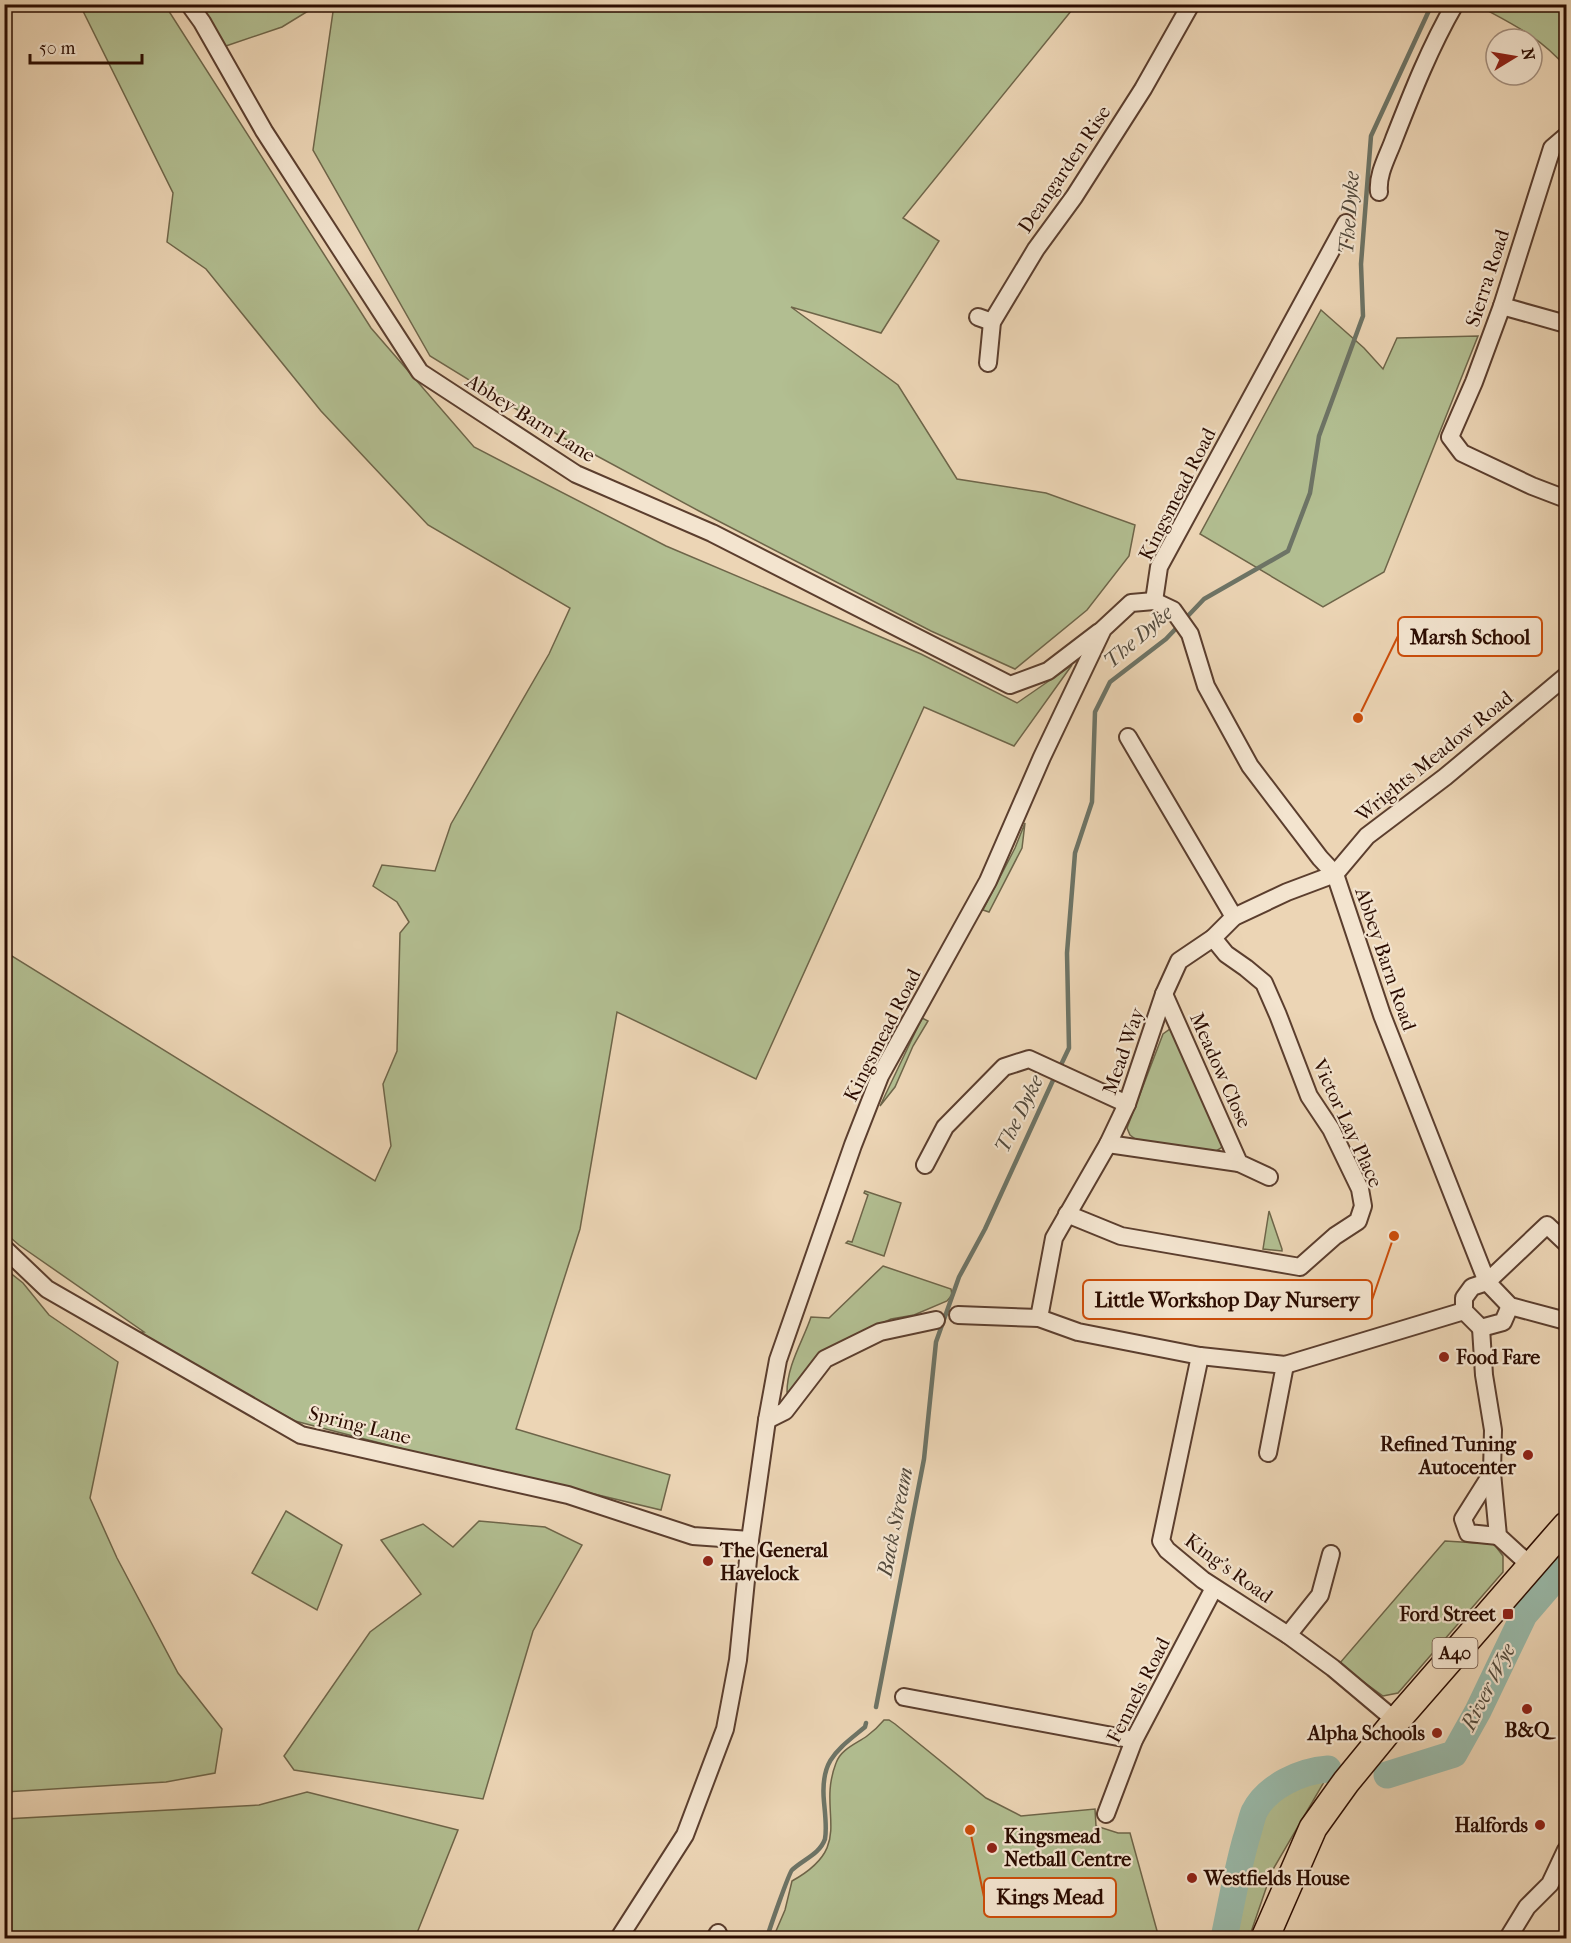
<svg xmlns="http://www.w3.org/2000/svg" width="1571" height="1943" font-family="'IM FELL French Canon',serif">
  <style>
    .green { fill: #b2be91; stroke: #6e6549; stroke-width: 1.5 }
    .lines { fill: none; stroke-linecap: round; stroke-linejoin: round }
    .stream { stroke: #6d7466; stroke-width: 4.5 }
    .river { stroke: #99b9a9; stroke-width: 27 }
    .minor-casing { stroke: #5b3e2e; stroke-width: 20 }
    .primary-casing { stroke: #2b0c01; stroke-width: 30 }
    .minor { stroke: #f3e4cf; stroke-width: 16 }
    .primary { stroke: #ecd5b5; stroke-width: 27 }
    .poi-dot { fill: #8f2418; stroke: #f3e4cf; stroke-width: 2 }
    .labels { text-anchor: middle; stroke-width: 4.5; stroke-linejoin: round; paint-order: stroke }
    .shield { fill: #f3e4cf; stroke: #674d3f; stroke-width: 1.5 }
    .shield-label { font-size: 18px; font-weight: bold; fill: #2b0c01 }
    .street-label { font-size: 20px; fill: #2b0c01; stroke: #f3e4cf }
    .poi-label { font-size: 20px; font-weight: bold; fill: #2b0c01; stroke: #f3e4cf; text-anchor: start }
    .water-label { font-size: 21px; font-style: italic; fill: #52493c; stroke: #f3e4cf }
    .leader { fill: none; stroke: #cc4d0a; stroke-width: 2 }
    .callout-dot { fill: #cc4d0a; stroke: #f3e4cf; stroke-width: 2 }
    .callout { fill: #f3e4cf; stroke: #cc4d0a; stroke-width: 2 }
    .callout-label { font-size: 21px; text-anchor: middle; font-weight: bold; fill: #2b0c01 }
  </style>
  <rect width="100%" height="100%" fill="#ecd5b5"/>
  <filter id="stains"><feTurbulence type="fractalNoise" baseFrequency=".00333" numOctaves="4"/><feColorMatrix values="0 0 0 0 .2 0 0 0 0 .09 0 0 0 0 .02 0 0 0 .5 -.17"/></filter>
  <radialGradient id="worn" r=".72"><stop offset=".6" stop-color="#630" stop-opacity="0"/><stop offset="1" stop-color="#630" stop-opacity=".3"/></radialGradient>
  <g class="green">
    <polygon points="80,5 165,5 371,328 474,447 666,546 921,654 1017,703 1072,665 1014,746 924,707 756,1079 617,1012 580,1229 516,1429 670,1475 661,1510 569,1488 465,1465 295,1421 135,1333 144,1332 19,1245 4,1232 4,951 375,1181 391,1146 383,1084 397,1051 400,933 409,922 397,902 373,886 382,865 435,871 451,824 549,654 570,608 428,525 321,411 206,269 167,242 173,193"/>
    <polygon points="185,5 318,5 282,27 214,50"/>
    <polygon points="334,5 1076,5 903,218 939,241 881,333 791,307 898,385 957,479 1046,493 1135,525 1129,556 1087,610 1015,669 931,631 699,511 560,436 430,356 313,150"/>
    <path d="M1477,5H1566V67C1539,36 1512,24 1477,5Z"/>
    <polygon points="1321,310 1364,348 1383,369 1397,338 1478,336 1384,572 1323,607 1200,534"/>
    <polygon points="1025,823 1022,848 989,912 983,910 1015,848"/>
    <polygon points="922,1018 928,1021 913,1046 895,1087 880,1106"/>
    <polygon points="1177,1024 1224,1143 1221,1148 1213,1153 1138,1141 1130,1135 1127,1128 1163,1034"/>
    <polygon points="865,1191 901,1203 884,1256 846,1243 848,1241 852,1242 868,1195 864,1193"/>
    <polygon points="1269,1211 1282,1249 1282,1251 1263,1249"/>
    <path d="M883,1266L951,1289L952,1295L947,1301L914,1315L891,1319L859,1334L792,1392H787C787,1365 803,1341 811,1317L829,1318Z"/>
    <polygon points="4,1268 23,1283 49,1315 118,1362 90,1498 117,1558 178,1673 222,1729 215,1773 166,1782 5,1792"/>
    <polygon points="286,1511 342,1545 317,1610 252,1573"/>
    <polygon points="479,1521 545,1527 582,1545 533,1631 483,1799 294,1770 284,1756 370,1632 421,1594 381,1540 423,1524 453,1547"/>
    <polygon points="1445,1541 1494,1544 1503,1556 1503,1572 1398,1693 1383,1696 1339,1664"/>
    <path d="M884,1720H889L895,1724L986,1798L1021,1816L1095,1809L1096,1826L1118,1833H1130L1159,1938H773L785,1910L792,1881C857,1845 816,1814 836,1763C841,1749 856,1744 867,1736C874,1731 879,1726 884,1720Z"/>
    <polygon points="1331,1770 1272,1871 1249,1938 1228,1938 1262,1804 1310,1771"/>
    <polygon points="307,1792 458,1830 415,1938 5,1938 5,1819 259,1805"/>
  </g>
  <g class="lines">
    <g class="stream">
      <polyline points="1059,1069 1069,1048 1067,953 1075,853 1092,802 1095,712 1110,682 1166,639 1204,599 1288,551 1310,493 1319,436 1363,316 1361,264 1371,136 1432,4"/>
      <polyline points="876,1707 924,1459 936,1342 959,1277 985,1229 1055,1076"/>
      <path d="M767,1938C769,1930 789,1873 792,1870C802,1860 820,1854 825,1839C827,1828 825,1813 824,1802C820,1760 836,1751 865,1727L866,1723"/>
    </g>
    <g class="river">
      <polyline points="1387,1775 1454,1754 1478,1711 1524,1615 1566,1566"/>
      <path d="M1224,1938C1231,1905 1237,1871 1246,1839C1249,1830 1251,1820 1254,1812C1267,1786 1301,1771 1328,1769"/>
    </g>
    <g class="minor-casing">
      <g id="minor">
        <polyline points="189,4 202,22 264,131 420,372 576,474 712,533 1010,685 1048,671 1099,632"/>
        <polyline points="1566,136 1552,148 1502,306 1474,382 1450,437 1462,453 1532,486 1566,499"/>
        <path d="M1379,192C1377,174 1388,156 1394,139C1412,93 1430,47 1455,4"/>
        <polyline points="1502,306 1566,324"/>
        <polyline points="978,317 992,322"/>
        <polyline points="988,363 992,322 1036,249 1074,197 1143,89 1191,4"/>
        <polyline points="1154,601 1159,567 1346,223"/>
        <polyline points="1128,737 1234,917"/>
        <polyline points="1164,994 1239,1163 1269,1177"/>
        <polyline points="1108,1144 1239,1163"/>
        <polyline points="925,1165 945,1127 1004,1067 1029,1059 1127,1104"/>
        <polyline points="1067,1214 1121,1236 1300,1267 1335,1236 1358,1221 1363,1206 1360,1189 1331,1129 1309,1096 1278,1015 1264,983 1246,968 1226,954 1213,938"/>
        <polyline points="4,1248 47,1289 301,1435 568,1495 693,1536 750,1540"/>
        <polyline points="1510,1306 1503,1322 1481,1328 1464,1311 1464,1298 1472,1287 1487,1282 1547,1225 1566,1243"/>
        <polyline points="958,1315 1039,1318 1078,1332 1200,1356 1285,1365 1464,1311"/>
        <polyline points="1039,1318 1054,1238 1108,1144 1127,1104 1164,994 1179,961 1213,938 1234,917 1287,892 1335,874 1367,836 1445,777 1566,676"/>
        <polyline points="1481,1328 1484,1375 1493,1430 1492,1473 1498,1536 1531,1566"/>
        <polyline points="1200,1356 1161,1541 1167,1550 1203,1580 1288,1635 1333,1668 1396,1721"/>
        <polyline points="767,1420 785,1411 825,1359 880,1332 936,1320"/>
        <polyline points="1268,1453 1285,1365"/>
        <polyline points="1492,1473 1463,1519 1468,1533 1498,1536"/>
        <polyline points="1288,1635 1320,1595 1331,1554"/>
        <polyline points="904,1697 1134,1740"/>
        <polyline points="1106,1814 1134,1740 1214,1588"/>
        <polyline points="619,1938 685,1835 725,1729 738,1660 750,1540 767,1420 778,1360 853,1145 880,1076 988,881 1042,757 1103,629 1131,603 1154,601 1173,610 1190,634 1206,686 1250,766 1320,858 1335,874 1382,1015 1487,1282 1510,1306 1566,1321"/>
        <polyline points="715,1938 718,1933"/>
        <polyline points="1508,1938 1527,1907 1550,1884 1566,1850"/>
      </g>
    </g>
    <g class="primary-casing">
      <polyline id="primary" points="1265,1938 1313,1828 1346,1782 1396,1721 1566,1526"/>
    </g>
    <use href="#minor" class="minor"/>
    <use href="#primary" class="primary"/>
  </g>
  <g class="poi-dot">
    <circle cx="1444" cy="1357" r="6"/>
    <circle cx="1528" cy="1455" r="6"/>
    <circle cx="708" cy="1561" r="6"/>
    <rect x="1502" y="1608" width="12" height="12" rx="3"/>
    <circle cx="1527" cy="1709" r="6"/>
    <circle cx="1437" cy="1733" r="6"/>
    <circle cx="1540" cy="1825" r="6"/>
    <circle cx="992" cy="1848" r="6"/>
    <circle cx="1192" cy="1878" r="6"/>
  </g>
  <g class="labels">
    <rect class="shield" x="1432.5" y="1638" width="45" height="30" rx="4.5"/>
    <g class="shield-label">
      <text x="1455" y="1659">A40</text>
    </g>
    <g class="street-label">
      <text transform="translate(1064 169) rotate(-56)" y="7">Deangarden Rise</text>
      <text transform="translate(1487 278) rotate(-72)" y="7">Sierra Road</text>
      <text transform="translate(531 418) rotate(32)" y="7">Abbey Barn Lane</text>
      <text transform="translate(1177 494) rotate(-63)" y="7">Kingsmead Road</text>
      <text transform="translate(1434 756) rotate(-39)" y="7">Wrights Meadow Road</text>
      <text transform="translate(1386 959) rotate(71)" y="7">Abbey Barn Road</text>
      <text transform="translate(882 1035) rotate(-63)" y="7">Kingsmead Road</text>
      <text transform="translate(1123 1051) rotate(-71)" y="7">Mead Way</text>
      <text transform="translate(1221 1070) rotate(66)" y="7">Meadow Close</text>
      <text transform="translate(1348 1123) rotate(65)" y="7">Victor Lay Place</text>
      <text transform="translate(360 1425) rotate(14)" y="7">Spring Lane</text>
      <text transform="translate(1229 1568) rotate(36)" y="7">King's Road</text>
      <text transform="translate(1138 1690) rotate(-63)" y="7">Fennels Road</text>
    </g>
    <g class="poi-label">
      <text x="1456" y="1364">Food Fare</text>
      <text x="1516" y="1451" text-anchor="end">Refined Tuning<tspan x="1516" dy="23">Autocenter</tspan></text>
      <text x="720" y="1557">The General<tspan x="720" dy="23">Havelock</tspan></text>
      <text x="1496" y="1621" text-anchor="end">Ford Street</text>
      <text x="1527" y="1737" text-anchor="middle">B&amp;Q</text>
      <text x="1425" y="1740" text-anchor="end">Alpha Schools</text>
      <text x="1528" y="1832" text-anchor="end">Halfords</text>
      <text x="1004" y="1843">Kingsmead<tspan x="1004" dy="23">Netball Centre</tspan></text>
      <text x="1204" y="1885">Westfields House</text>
    </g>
    <g class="water-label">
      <text transform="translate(1349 213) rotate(-86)" y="7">The Dyke</text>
      <text transform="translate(1138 637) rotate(-41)" y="7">The Dyke</text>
      <text transform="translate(1019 1114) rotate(-64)" y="7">The Dyke</text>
      <text transform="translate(895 1522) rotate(-79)" y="7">Back Stream</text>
      <text transform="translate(1488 1687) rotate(-63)" y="7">River Wye</text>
    </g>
  </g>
  <path class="leader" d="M1358 718L1398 636M1394 1236L1372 1300M970 1830L984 1897"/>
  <g class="callout-dot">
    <circle cx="1358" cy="718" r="6"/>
    <circle cx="1394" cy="1236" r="6"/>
    <circle cx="970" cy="1830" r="6"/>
  </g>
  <g class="callout">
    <rect x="1398" y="617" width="144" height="39" rx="6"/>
    <rect x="1083" y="1280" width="289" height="39" rx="6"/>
    <rect x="984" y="1878" width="132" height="39" rx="6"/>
  </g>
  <g class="callout-label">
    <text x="1470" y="644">Marsh School</text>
    <text x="1227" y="1307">Little Workshop Day Nursery</text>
    <text x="1050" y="1904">Kings Mead</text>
  </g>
  <rect width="1571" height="1943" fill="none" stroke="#ecd5b5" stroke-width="24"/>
  <rect x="6" y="6" width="1559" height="1931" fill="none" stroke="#2b0c01" stroke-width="3"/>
  <rect x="12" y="12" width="1547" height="1919" fill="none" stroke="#2b0c01" stroke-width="1.5"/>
  <g transform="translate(1514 57) rotate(79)"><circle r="28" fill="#f3e4cf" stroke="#a38e7d" stroke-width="1.5"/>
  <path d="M0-4.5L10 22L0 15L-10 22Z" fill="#8f2418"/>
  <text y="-9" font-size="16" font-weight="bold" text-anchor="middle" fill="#2b0c01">N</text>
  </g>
  <path d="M30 54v9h112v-9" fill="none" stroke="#2b0c01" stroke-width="3"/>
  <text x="39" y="54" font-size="18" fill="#2b0c01" stroke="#f3e4cf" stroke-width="4.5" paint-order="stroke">50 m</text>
  <rect width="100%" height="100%" filter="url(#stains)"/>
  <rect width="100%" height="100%" fill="url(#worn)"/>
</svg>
